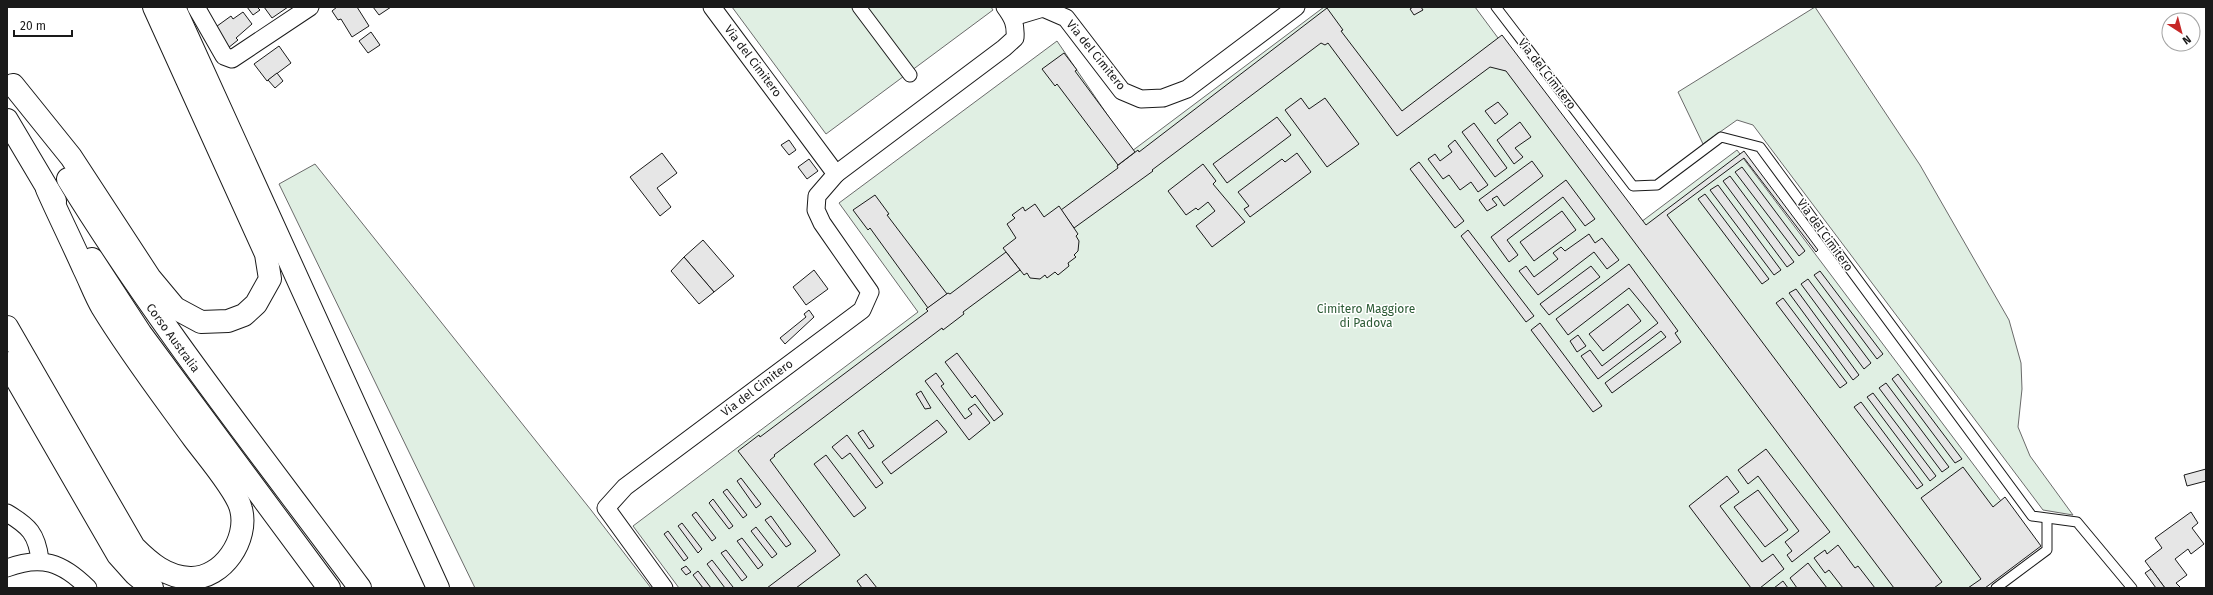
<svg xmlns="http://www.w3.org/2000/svg" width="2213" height="595" font-family="'Fira Sans',sans-serif">
  <style>
    .green { fill: #e0efe3; stroke: #6a6a6a }
    .building { fill: #e6e6e6; stroke: #1a1a1a }
    .lines { fill: none; stroke-linecap: round; stroke-linejoin: round }
    .service-casing { stroke: #1a1a1a; stroke-width: 11 }
    .pedestrian-casing { stroke: #1a1a1a; stroke-width: 15 }
    .minor-casing { stroke: #1a1a1a; stroke-width: 19 }
    .trunk-casing { stroke: #1a1a1a; stroke-width: 24 }
    .service { stroke: #fff; stroke-width: 9 }
    .pedestrian { stroke: #fff; stroke-width: 13 }
    .minor { stroke: #fff; stroke-width: 17 }
    .trunk { stroke: #fff; stroke-width: 22 }
    .labels { text-anchor: middle; stroke-width: 3; stroke-linejoin: round; paint-order: stroke }
    .street-label { font-size: 12px; fill: #1a1a1a; stroke: #fff }
    .park-label { font-size: 12px; fill: #2b5a34; stroke: #fff }
  </style>
  <rect width="100%" height="100%" fill="#fff"/>
  <g class="green">
    <polygon points="732,7 991,7 993,10 826,134"/>
    <polygon points="1324,7 1475,7 1637,225 1737,150 2034,545 1977,588 679,588 633,526 918,312 839,203 1057,41 1132,151"/>
    <polygon points="1815,7 1920,165 2009,320 2021,363 2022,389 2018,427 2030,456 2073,515 2043,510 1753,125 1737,120 1703,144 1678,92"/>
    <polygon points="315,164 591,510 651,588 475,588 279,184"/>
  </g>
  <g class="building">
    <polygon points="247,7 257,7 260,10 253,15"/>
    <polygon points="264,7 288,7 272,18"/>
    <polygon points="337,7 357,7 369,26 352,37 341,19 338,20 332,11"/>
    <polygon points="373,7 391,7 379,15"/>
    <polygon points="1413,7 1421,7 1423,10 1414,15 1410,9"/>
    <polygon points="1327,8 1343,30 1341,31 1402,111 1502,35 1646,225 1744,151 1818,250 1816,252 1744,158 1667,215 1942,582 1934,588 1894,588 1506,71 1490,67 1397,136 1328,43 1325,45 1321,43 1152,170 1153,171 1074,228 1061,210 1118,168 1117,166 1138,150 1139,152"/>
    <polygon points="243,12 252,24 236,38 238,40 228,48 213,29 231,16 233,19"/>
    <polygon points="371,32 380,45 368,53 359,41"/>
    <polygon points="279,46 291,63 267,81 254,64"/>
    <polygon points="1064,53 1077,70 1075,71 1135,152 1118,165 1057,84 1055,86 1042,69"/>
    <polygon points="277,73 283,81 275,88 268,80"/>
    <polygon points="1301,98 1309,109 1325,98 1359,144 1327,167 1285,110"/>
    <polygon points="1498,102 1508,114 1495,124 1485,111"/>
    <polygon points="1277,117 1291,135 1227,183 1213,164"/>
    <polygon points="1520,122 1531,137 1515,148 1523,157 1514,164 1497,140"/>
    <polygon points="1474,123 1507,168 1495,177 1462,132"/>
    <polygon points="789,140 796,150 789,155 781,145"/>
    <polygon points="1455,140 1488,185 1478,192 1471,182 1460,190 1449,175 1443,179 1428,159 1435,154 1440,161 1452,152 1448,146"/>
    <polygon points="662,153 677,173 657,188 671,207 660,216 630,177"/>
    <polygon points="1297,153 1311,172 1250,217 1244,209 1249,206 1238,192 1282,159 1285,162"/>
    <polygon points="809,159 818,171 807,179 798,167"/>
    <polygon points="1532,161 1543,176 1504,206 1497,196 1492,199 1497,205 1487,211 1479,200"/>
    <polygon points="1419,162 1464,221 1455,228 1410,169"/>
    <polygon points="1203,164 1216,181 1213,184 1245,222 1212,247 1196,226 1215,211 1208,202 1198,210 1196,208 1186,215 1168,191"/>
    <polygon points="1742,167 1805,251 1799,256 1735,172"/>
    <polygon points="1730,176 1794,262 1787,267 1723,181"/>
    <polygon points="1566,180 1595,219 1585,226 1563,197 1507,240 1518,255 1509,262 1491,237"/>
    <polygon points="1718,185 1781,270 1774,275 1710,190"/>
    <polygon points="1705,194 1769,279 1762,284 1698,199"/>
    <polygon points="875,195 889,214 887,215 947,294 928,308 870,228 868,230 853,210"/>
    <polygon points="1035,204 1044,217 1059,206 1078,234 1076,236 1079,241 1078,251 1074,255 1076,257 1068,263 1069,266 1058,275 1055,272 1047,278 1045,275 1040,279 1030,278 1027,273 1024,275 1003,248 1016,238 1007,224 1015,218 1012,215 1023,207 1025,211"/>
    <polygon points="1562,211 1576,230 1534,261 1520,242"/>
    <polygon points="1468,230 1534,316 1526,322 1461,236"/>
    <polygon points="1589,234 1595,243 1602,238 1619,260 1607,269 1594,252 1538,295 1519,271 1526,266 1534,277 1558,259 1553,253 1561,247 1565,251"/>
    <polygon points="703,240 734,276 714,292 684,257"/>
    <polygon points="1006,252 1020,270 963,312 964,314 943,330 942,328 774,455 775,456 770,460 840,555 796,588 767,588 816,551 738,451 759,435 760,437 928,311 926,309 948,293 950,294"/>
    <polygon points="684,257 714,292 699,304 671,271"/>
    <polygon points="1629,264 1678,331 1675,333 1681,342 1612,393 1605,383 1666,337 1661,331 1598,379 1581,356 1590,350 1602,366 1658,323 1629,288 1568,335 1556,319"/>
    <polygon points="1591,266 1600,277 1549,315 1540,304"/>
    <polygon points="814,270 828,289 806,305 793,287"/>
    <polygon points="1820,271 1883,354 1877,359 1814,275"/>
    <polygon points="1808,279 1871,363 1864,369 1801,284"/>
    <polygon points="1796,289 1859,375 1853,380 1789,293"/>
    <polygon points="1783,298 1847,383 1840,388 1776,303"/>
    <polygon points="1628,304 1641,321 1603,351 1589,334"/>
    <polygon points="809,310 814,317 785,344 780,338 806,317 804,314"/>
    <polygon points="1540,323 1602,406 1593,412 1531,330"/>
    <polygon points="1578,335 1586,346 1577,352 1570,341"/>
    <polygon points="957,353 1003,414 994,421 975,395 972,398 945,362"/>
    <polygon points="936,373 944,384 941,386 965,419 972,414 968,409 975,404 990,423 969,440 925,381"/>
    <polygon points="1898,374 1962,459 1955,463 1892,379"/>
    <polygon points="1886,383 1949,467 1942,472 1879,388"/>
    <polygon points="921,391 931,408 925,409 916,394"/>
    <polygon points="1873,393 1936,476 1930,481 1867,397"/>
    <polygon points="1861,402 1923,485 1917,489 1854,407"/>
    <polygon points="937,420 947,432 891,474 882,462"/>
    <polygon points="863,430 874,446 869,449 858,433"/>
    <polygon points="847,435 883,483 876,488 850,453 842,459 832,447"/>
    <polygon points="1766,449 1830,532 1792,562 1787,555 1792,551 1785,542 1799,531 1758,476 1748,484 1738,470"/>
    <polygon points="826,455 866,508 854,517 814,464"/>
    <polygon points="1963,467 1993,507 2005,497 2041,546 1985,588 1968,588 1981,579 1921,498"/>
    <polygon points="2206,469 2206,481 2187,486 2184,475"/>
    <polygon points="1727,476 1739,492 1720,506 1762,562 1773,554 1784,569 1760,588 1751,588 1689,506"/>
    <polygon points="741,478 761,504 756,508 737,481"/>
    <polygon points="727,489 747,515 743,518 723,492"/>
    <polygon points="1758,490 1788,530 1765,547 1734,507"/>
    <polygon points="713,499 733,526 729,529 709,503"/>
    <polygon points="696,512 716,538 712,541 692,515"/>
    <polygon points="2191,512 2198,523 2192,528 2204,544 2191,554 2188,549 2175,559 2187,575 2176,583 2181,588 2165,588 2145,561 2162,548 2155,538"/>
    <polygon points="771,516 791,544 786,547 765,520"/>
    <polygon points="682,523 702,549 698,553 678,526"/>
    <polygon points="756,527 777,554 772,558 751,531"/>
    <polygon points="668,531 688,558 684,561 664,534"/>
    <polygon points="742,538 763,565 758,569 737,541"/>
    <polygon points="1838,545 1855,568 1858,566 1875,588 1843,588 1829,570 1825,573 1814,558 1825,550 1827,554"/>
    <polygon points="726,550 747,577 742,581 721,553"/>
    <polygon points="712,560 733,587 732,588 725,588 707,564"/>
    <polygon points="1808,563 1827,588 1797,588 1790,578"/>
    <polygon points="686,566 691,572 686,575 681,569"/>
    <polygon points="2151,569 2165,588 2156,588 2145,573"/>
    <polygon points="698,571 711,588 703,588 693,575"/>
    <polygon points="866,574 877,588 862,588 857,581"/>
    <polygon points="1783,581 1788,588 1774,588"/>
  </g>
  <g class="lines">
    <g class="service-casing">
      <g id="service">
        <polyline points="1496,7 1633,186 1657,185 1721,137 1760,147 2032,516 2077,522 2132,588"/>
        <polyline points="1996,588 2047,550 2047,519"/>
      </g>
    </g>
    <g class="pedestrian-casing">
      <polyline id="pedestrian" points="859,7 910,75"/>
    </g>
    <g class="minor-casing">
      <g id="minor">
        <polyline points="196,7 224,56 232,59 310,7"/>
        <path d="M712,7L836,174L1004,48L1015,38C1016,24 1013,18 1005,7"/>
        <polyline points="1013,17 1043,8 1066,18 1122,91 1141,99 1163,98 1187,89 1296,7"/>
        <path d="M7,513C29,526 37,534 40,560"/>
        <path d="M7,568C41,555 62,562 88,588"/>
        <polyline points="664,588 606,508 625,487 862,310 870,292 822,223 816,210 817,196 836,174"/>
      </g>
    </g>
    <g class="trunk-casing">
      <g id="trunk">
        <polyline points="174,7 438,588"/>
        <polyline points="13,85 71,157 150,278 175,308 201,322 228,321 244,315 256,304 270,279 266,254 154,7"/>
        <polyline points="7,120 55,201"/>
        <path d="M68,179C156,322 260,453 360,588"/>
        <polyline points="92,259 141,334 329,588"/>
        <path d="M7,327L134,547C150,563 166,577 190,578C223,579 249,539 241,509C237,491 206,455 194,439C163,396 130,353 102,307C95,295 90,281 84,269C72,242 59,216 47,189"/>
        <polyline points="7,363 118,555 135,574 152,588"/>
      </g>
    </g>
    <use href="#service" class="service"/>
    <use href="#pedestrian" class="pedestrian"/>
    <use href="#minor" class="minor"/>
    <use href="#trunk" class="trunk"/>
  </g>
  <g class="labels">
    <g class="street-label">
      <text transform="translate(1096 55) rotate(51)" y="4">Via del Cimitero</text>
      <text transform="translate(753 61) rotate(53)" y="4">Via del Cimitero</text>
      <text transform="translate(1547 74) rotate(52)" y="4">Via del Cimitero</text>
      <text transform="translate(1825 235) rotate(54)" y="4">Via del Cimitero</text>
      <text transform="translate(173 338) rotate(54)" y="4">Corso Australia</text>
      <text transform="translate(757 388) rotate(-37)" y="4">Via del Cimitero</text>
    </g>
    <g class="park-label">
      <text x="1366" y="313">Cimitero Maggiore<tspan x="1366" dy="14">di Padova</tspan></text>
    </g>
  </g>
  <rect width="2213" height="595" fill="none" stroke="#1a1a1a" stroke-width="16"/>
  <g transform="translate(2181 32) rotate(144)"><circle r="19" fill="#ffffff" stroke="#a3a3a3"/>
  <path d="M0-3L7 15L0 10L-7 15Z" fill="#c62828"/>
  <text y="-6" font-size="11" font-weight="bold" text-anchor="middle" fill="#1a1a1a">N</text>
  </g>
  <path d="M14 30v6h58v-6" fill="none" stroke="#1a1a1a" stroke-width="2"/>
  <text x="20" y="30" font-size="12" fill="#1a1a1a" stroke="#ffffff" stroke-width="3" paint-order="stroke">20 m</text>
</svg>
